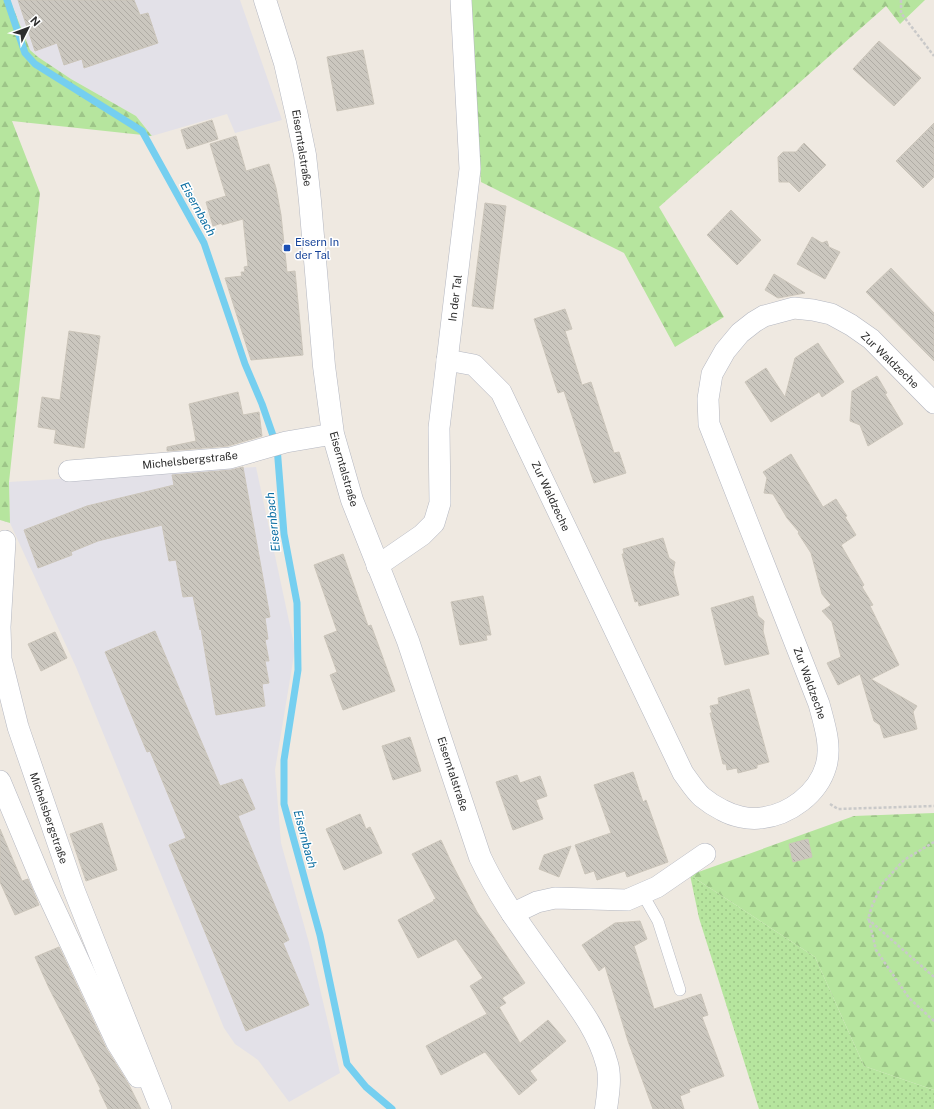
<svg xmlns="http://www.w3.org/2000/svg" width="934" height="1109" font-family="'Public Sans',sans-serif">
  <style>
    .industrial { fill: #e3e1e8 }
    .grass { fill: url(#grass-dots) }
    .forest { fill: url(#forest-firs) }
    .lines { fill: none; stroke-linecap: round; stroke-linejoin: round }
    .stream { stroke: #75cff0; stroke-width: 7 }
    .building { fill: url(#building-back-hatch); stroke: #cbc5ba }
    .lane-casing { stroke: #b4b7c1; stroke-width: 12 }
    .street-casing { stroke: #b4b7c1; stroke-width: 22 }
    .secondary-casing { stroke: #b4b7c1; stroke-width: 23 }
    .path { stroke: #c9c9c9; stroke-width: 2.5; stroke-dasharray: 3 2; stroke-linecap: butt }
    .lane { stroke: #fff; stroke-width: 11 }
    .street { stroke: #fff; stroke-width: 21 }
    .secondary { stroke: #fff; stroke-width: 22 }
    .transit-dot { fill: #1a4fb4; stroke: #fff; stroke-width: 1.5 }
    .labels { text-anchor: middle; stroke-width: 3; stroke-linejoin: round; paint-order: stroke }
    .street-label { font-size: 11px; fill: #2e2e2e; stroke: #fff }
    .transit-label { font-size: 11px; fill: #164399; stroke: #fff; text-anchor: start }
    .water-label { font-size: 12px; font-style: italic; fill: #0d6fa3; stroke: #fff }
  </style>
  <defs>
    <pattern id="grass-dots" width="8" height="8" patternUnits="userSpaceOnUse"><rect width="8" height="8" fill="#b6e59e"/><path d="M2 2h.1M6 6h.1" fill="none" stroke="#9dc588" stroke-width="1.8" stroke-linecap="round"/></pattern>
    <pattern id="forest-firs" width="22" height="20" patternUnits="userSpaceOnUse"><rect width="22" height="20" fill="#b6e59e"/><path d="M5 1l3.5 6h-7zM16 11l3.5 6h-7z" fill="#9dc588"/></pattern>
    <pattern id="building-back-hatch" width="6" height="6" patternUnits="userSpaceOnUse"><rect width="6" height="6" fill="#cbc7bf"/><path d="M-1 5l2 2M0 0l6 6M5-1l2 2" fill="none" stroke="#afaba4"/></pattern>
  </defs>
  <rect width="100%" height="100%" fill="#efe9e1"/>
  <g class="industrial">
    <polygon points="10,0 240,0 282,120 235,133 227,114 152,136 136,116 71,79 38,57 30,50"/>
    <polygon points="256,467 295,649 275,770 281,843 309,943 340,1073 289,1102 258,1060 235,1044 224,1028 76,667 10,523 9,482"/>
  </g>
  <polygon class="grass" points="690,875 815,957 864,1066 934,1090 934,1109 759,1109 699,918"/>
  <g class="forest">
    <polygon points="0,0 10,0 30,50 38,57 71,79 136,116 152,136 12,121 40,193 9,482 10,523 0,520"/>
    <polygon points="467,0 925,0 900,24 886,6 659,207 724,317 675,347 624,253 481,182"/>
    <polygon points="934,813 934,1090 864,1066 815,957 690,875 854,816"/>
  </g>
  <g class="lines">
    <polyline class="stream" points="7,0 25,53 35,64 142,131 204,243 245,364 262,404 277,447 284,534 297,603 298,670 284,760 284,804 320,935 347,1064 366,1087 392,1109"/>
  </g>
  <g class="building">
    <polygon points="18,0 134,0 140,15 148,13 158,43 84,68 82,59 64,65 57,43 35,51"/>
    <polygon points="879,41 921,78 894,106 853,69"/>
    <polygon points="363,50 374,104 337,111 327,57"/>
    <polygon points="212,120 218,139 187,149 181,130"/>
    <polygon points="934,123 934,177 923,188 896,161"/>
    <polygon points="236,136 246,171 269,164 276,188 281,215 287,272 295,271 303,355 251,360 225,278 242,276 241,272 245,272 244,267 248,266 243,219 222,225 222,223 213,226 206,202 226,196 210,144"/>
    <polygon points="804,143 826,165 799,192 789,182 779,182 778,157 783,152 796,152"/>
    <polygon points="485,203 506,206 493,309 472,306"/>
    <polygon points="731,210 761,240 737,265 707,235"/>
    <polygon points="812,237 822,243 827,241 829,247 840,252 825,279 797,264"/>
    <polygon points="891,268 934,313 934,361 866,292"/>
    <polygon points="774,274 805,293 778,298 765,290"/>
    <polygon points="565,309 572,329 565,331 582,385 591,382 614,453 619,452 626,473 594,483 564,391 558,393 534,319"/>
    <polygon points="69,331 100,336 84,448 54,443 56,430 38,427 42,397 60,400"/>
    <polygon points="818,343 844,382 822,397 819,392 771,422 745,382 766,368 785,397 795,358"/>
    <polygon points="877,376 887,393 885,394 903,424 868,446 860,425 850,421 852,391"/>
    <polygon points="238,392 243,415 259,412 262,436 228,446 167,451 167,447 196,441 189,404"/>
    <polygon points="791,454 823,507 836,499 847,516 845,517 856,535 841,545 864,585 862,587 873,605 870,606 899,665 871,679 917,706 913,712 917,729 884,738 880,725 874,721 860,674 838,685 827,663 841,657 832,622 822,611 831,605 822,594 811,553 798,533 799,532 787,518 773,494 764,493 767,478 763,472"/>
    <polygon points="243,467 270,617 265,618 268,639 265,640 269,661 265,661 269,683 262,684 265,706 216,715 201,629 200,630 193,596 183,597 176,560 169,561 162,525 98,541 71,552 72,555 38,568 24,530 87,506 174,485 172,475 231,470"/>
    <polygon points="663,538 669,558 675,562 673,572 679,595 639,606 638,601 635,602 631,588 622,554 624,554 623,549"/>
    <polygon points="343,554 368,626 371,625 395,691 343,710 330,675 337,672 324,636 337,631 314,565"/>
    <polygon points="483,596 491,635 486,635 487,640 460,645 451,602"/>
    <polygon points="753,596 758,616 764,621 763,631 769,654 725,665 711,608"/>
    <polygon points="155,631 220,786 242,779 255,809 238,816 289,940 283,943 309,1005 246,1031 169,845 186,838 150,751 147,752 105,652"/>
    <polygon points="55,632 67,658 41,671 28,644"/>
    <polygon points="749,689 769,762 757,765 757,768 738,773 737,768 727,770 726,764 723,764 710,713 712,713 710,706 719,704 718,698"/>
    <polygon points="410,737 421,771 393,780 382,746"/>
    <polygon points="633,772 643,802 646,800 668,862 627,877 625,871 597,880 594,871 585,874 575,845 611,833 594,785"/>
    <polygon points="517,775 520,783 540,776 547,796 536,800 543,819 513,830 496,782"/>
    <polygon points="360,814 366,829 370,827 382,853 344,870 326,829"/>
    <polygon points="102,823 117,870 86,881 70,834"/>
    <polygon points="0,829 22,881 28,879 39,905 15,915 0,882"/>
    <polygon points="808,839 812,857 793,862 789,844"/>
    <polygon points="441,840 452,864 477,912 525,983 502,998 506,1003 496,1009 499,1007 520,1043 548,1020 566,1041 530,1071 537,1080 519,1095 485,1052 441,1075 426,1046 487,1014 470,986 483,978 456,939 418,958 398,920 434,901 433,900 436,899 412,854"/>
    <polygon points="571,846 559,877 539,869 544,855"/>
    <polygon points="640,921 647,939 634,946 654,1009 701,994 708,1015 702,1017 724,1076 689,1089 690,1092 680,1096 684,1109 653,1109 628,1041 605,966 599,971 582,945 615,923"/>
    <polygon points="59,947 106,1048 129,1085 141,1109 108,1109 99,1090 101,1090 49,988 35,957"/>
  </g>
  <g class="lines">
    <g class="lane-casing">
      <polyline id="lane" points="642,893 658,921 680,990"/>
    </g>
    <g class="street-casing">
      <g id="street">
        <path d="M447,360L474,365L501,392L683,773C689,781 695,791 702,797C708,802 716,807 722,810C733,816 749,820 761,818C789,815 818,794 826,766C832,746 824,723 819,704L709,424L708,399L712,374L725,351L740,333L754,322L764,316L794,308L813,310L831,314L851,325L871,339L934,403"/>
        <polyline points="69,471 230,458 286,442 333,434"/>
        <polyline points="5,541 0,627 1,659 18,727 74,890 161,1109"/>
        <polyline points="377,566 422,535 434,523 440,503 439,428 470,169 461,0"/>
        <polyline points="0,781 43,884 117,1043 138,1077"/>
        <polyline points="512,914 537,902 555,898 627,900 657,887 705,854"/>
      </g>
    </g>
    <g class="secondary-casing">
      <path id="secondary" d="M265,0L285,63L297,116L305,155L310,201L324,366L333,434L352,500L408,641L480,857C500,900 529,937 556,975C576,1003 598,1030 607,1064C611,1077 608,1095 606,1109"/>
    </g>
    <g class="path">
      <polyline points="901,0 901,13 934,56"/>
      <polyline points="830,804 838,809 934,806"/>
      <polyline points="934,842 904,860 882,884 872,906 868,919 934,977"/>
      <polyline points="869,920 876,950 909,998 934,1021"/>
    </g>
    <use href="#lane" class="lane"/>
    <use href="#street" class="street"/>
    <use href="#secondary" class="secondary"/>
  </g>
  <rect class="transit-dot" x="283" y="244" width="8" height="8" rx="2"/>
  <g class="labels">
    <g class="street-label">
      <text transform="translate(302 148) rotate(81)" y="4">Eiserntalstraße</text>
      <text transform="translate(455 298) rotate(-83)" y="4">In der Tal</text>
      <text transform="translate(890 360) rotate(44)" y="4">Zur Waldzeche</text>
      <text transform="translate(190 460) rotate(-6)" y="4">Michelsbergstraße</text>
      <text transform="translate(344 469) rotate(74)" y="4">Eiserntalstraße</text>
      <text transform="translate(551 496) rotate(65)" y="4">Zur Waldzeche</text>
      <text transform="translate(810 683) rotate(70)" y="4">Zur Waldzeche</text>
      <text transform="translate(453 774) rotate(72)" y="4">Eiserntalstraße</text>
      <text transform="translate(49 818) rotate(71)" y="4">Michelsbergstraße</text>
    </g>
    <g class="transit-label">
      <text x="295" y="246">Eisern In<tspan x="295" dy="13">der Tal</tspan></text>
    </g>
    <g class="water-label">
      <text transform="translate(198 209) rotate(61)" y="4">Eisernbach</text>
      <text transform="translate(273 522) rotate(-96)" y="4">Eisernbach</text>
      <text transform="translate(305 839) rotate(75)" y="4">Eisernbach</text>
    </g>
  </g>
  <g transform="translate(28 28) rotate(48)" stroke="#ffffff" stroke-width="3" paint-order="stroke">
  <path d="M0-3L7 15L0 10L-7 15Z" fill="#2e2e2e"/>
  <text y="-6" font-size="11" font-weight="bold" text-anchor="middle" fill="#2e2e2e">N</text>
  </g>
</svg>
